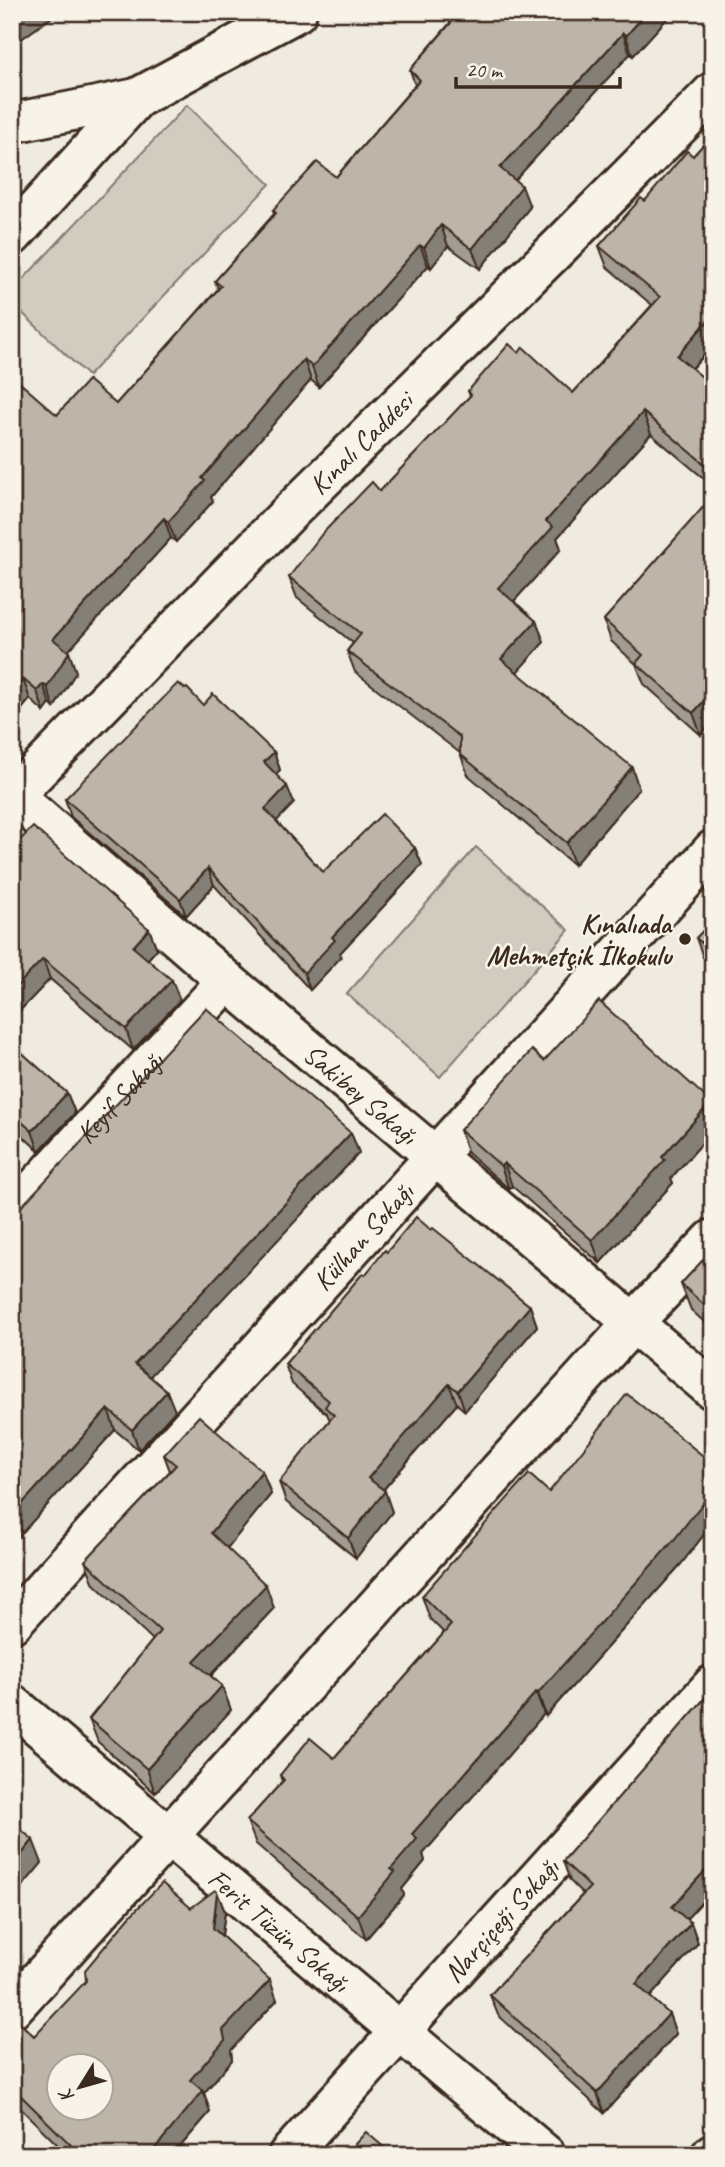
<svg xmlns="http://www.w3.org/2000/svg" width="725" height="2167" font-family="Caveat,sans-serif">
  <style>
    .green { fill: #d1cbc0; stroke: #867a6f; stroke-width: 2 }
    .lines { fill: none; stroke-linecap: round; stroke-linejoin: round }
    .minor-casing { stroke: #3b2a1e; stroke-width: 44 }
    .minor { stroke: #f7f3e8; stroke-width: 38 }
    .wall { fill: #a39c92; stroke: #3b2a1e; stroke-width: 2 }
    .shaded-wall { fill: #847f77; stroke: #3b2a1e; stroke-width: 2 }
    .building { fill: #bdb5aa; stroke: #3b2a1e; stroke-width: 2; fill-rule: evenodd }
    .poi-dot { fill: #3b2a1e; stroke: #f7f3e8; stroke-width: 2.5 }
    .labels { text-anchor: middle; stroke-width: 5; stroke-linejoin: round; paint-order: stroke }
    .street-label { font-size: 28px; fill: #3b2a1e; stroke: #f7f3e8 }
    .poi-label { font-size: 28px; font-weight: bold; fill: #3b2a1e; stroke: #f7f3e8; text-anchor: end }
  </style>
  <rect width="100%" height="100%" fill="#efebe0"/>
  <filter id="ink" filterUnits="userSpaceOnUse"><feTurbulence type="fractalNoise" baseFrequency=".0143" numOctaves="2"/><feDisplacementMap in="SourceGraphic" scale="14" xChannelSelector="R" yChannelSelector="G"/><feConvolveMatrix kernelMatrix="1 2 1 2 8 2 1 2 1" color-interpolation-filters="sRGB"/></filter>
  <g filter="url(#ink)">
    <g class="green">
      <polygon points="187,105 270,184 88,376 12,303 12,291"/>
      <polygon points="476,847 569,930 440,1077 347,994"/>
    </g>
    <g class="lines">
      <g class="minor-casing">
        <g id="minor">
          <polyline points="12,123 137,98 297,12"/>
          <polyline points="12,236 137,98"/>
          <path id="s1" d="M12,794L227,981L713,1390"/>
          <path id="s2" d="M12,797L290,512L560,246L713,92"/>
          <path id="s3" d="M12,1213L227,981"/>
          <path id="s4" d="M12,1623L713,850"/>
          <path id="s5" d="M12,1704L546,2155"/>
          <polyline points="12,2009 633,1323 713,1239"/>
          <path id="s6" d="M288,2155L713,1685"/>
          <polyline points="711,2155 713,2153"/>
        </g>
      </g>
      <use href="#minor" class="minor"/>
    </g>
    <g class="wall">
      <polygon points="446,12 673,12 633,56 630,54 515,180 530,207 480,269 448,246 431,268 428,266 319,387 311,380 211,497 213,501 176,542 171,538 68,651 76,672 54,708 50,704 44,712 30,699 12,721 57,415 116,404 218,289 215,281 274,214 273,210 336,177 415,85 410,70 450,23"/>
      <polygon points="713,134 713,345 692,369 713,386 713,486 651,434 557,538 561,549 514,601 536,621 544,642 516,672 639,789 574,865 468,775 460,753 355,672 347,651 353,643 297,598 289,577 380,491 470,396 468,391 519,353 573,393 652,305 607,267 599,246 645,201 693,156"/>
      <polygon points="713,496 713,721 701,735 644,684 636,664 611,641 604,620"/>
      <polygon points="203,705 274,752 280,770 276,774 294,803 276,821 323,872 415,848 422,865 340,953 341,957 310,990 214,885 186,916 71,817 65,799"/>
      <polygon points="12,845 149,929 157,949 148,959 180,1000 133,1050 50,979 12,1019"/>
      <polygon points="713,920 713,966 703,957 696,938"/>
      <polygon points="12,1044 67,1093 75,1113 39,1151 12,1126"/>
      <polygon points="544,1061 711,1102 713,1106 713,1131 671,1178 673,1183 600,1263 512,1186 509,1189 468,1153 460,1130"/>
      <polygon points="351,1133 359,1153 150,1376 175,1411 139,1450 115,1430 12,1544 12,1212"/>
      <polygon points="431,1230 530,1306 537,1326 465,1411 457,1404 383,1490 392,1512 356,1558 286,1502 279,1482 330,1420 327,1414 292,1384 285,1364 387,1252"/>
      <polygon points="713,1249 713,1330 691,1310 681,1284"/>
      <polygon points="164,1455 262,1471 271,1494 227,1548 274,1608 211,1676 222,1686 231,1710 155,1793 98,1742 89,1719 153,1640 94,1584 85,1561 170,1471"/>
      <polygon points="713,1464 713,1523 681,1564 546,1716 544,1714 423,1854 425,1861 402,1889 404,1895 366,1939 256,1844 247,1821 282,1782 280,1775 334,1758 444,1633 430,1619 422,1596 549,1492"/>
      <polygon points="713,1689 713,1890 686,1919 691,1923 698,1943 650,1997 669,2014 676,2034 604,2113 498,2015 490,1995 583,1894 570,1881 563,1861"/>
      <polygon points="217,1892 225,1912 222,1936 277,2000 231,2050 232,2060 204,2093 210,2112 173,2155 68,2155 12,2100 12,2016 34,2036 191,1908"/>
    </g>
    <g class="shaded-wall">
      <polygon points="24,12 59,12 13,45 12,21"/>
      <polygon points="647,12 673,12 633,56 626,36"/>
      <polygon points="623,33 630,54 507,189 500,168"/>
      <polygon points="522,186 530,207 480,269 472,249"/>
      <polygon points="441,225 448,246 431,268 424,248"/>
      <polygon points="420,245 428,266 319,387 312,367"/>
      <polygon points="713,315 713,345 684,377 677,356"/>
      <polygon points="304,359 311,380 211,497 213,501 176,542 168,522 202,478"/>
      <polygon points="643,412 651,434 557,538 561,549 506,610 498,588 546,521"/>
      <polygon points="164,518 171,538 61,659 53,639"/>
      <polygon points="536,621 544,642 509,681 501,659"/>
      <polygon points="69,652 76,672 54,708 47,687"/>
      <polygon points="23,679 30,699 12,721 12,692"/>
      <polygon points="43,684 50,704 44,712 37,691"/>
      <polygon points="713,691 713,721 701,735 693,713"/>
      <polygon points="274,752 280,770 270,780 264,762"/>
      <polygon points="632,767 639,789 574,865 567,843"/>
      <polygon points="287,786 294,803 271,827 265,809"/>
      <polygon points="415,848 422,865 340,953 341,957 310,990 304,973 332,937"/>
      <polygon points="208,868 214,885 186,916 180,899"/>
      <polygon points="149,929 157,949 141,967 133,947"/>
      <polygon points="43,959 50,979 12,1019 12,991"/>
      <polygon points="172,980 180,1000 133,1050 126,1029"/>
      <polygon points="67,1093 75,1113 39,1151 32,1131"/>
      <polygon points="711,1102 713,1106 713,1131 671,1178 673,1183 600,1263 592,1240 662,1157"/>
      <polygon points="351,1133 359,1153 143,1384 135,1364"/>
      <polygon points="504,1163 512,1186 509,1189 501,1166"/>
      <polygon points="530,1306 537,1326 465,1411 458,1391"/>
      <polygon points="449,1384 457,1404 376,1498 368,1478"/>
      <polygon points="167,1391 175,1411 139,1450 132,1430"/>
      <polygon points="108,1409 115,1430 12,1544 12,1515"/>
      <polygon points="262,1471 271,1494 220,1557 211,1533"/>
      <polygon points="713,1490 713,1523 681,1564 546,1716 538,1693"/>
      <polygon points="385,1491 392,1512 356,1558 348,1538"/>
      <polygon points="266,1585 274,1608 202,1684 194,1661"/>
      <polygon points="222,1686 231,1710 155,1793 147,1769"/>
      <polygon points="536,1692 544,1714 423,1854 425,1861 402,1889 404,1895 366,1939 358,1916 391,1869 412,1834"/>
      <polygon points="33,1840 42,1863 12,1899 12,1866"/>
      <polygon points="713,1862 713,1890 679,1927 672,1907"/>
      <polygon points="217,1892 225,1912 220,1948 213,1928"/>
      <polygon points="691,1923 698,1943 644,2004 636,1984"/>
      <polygon points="270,1980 277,2000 231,2050 232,2060 204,2093 210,2112 173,2155 151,2155 151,2153 190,2080 223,2030"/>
      <polygon points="669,2014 676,2034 604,2113 597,2093"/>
    </g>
    <g class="building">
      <polygon points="12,12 24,12 12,21"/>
      <polygon points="452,12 647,12 626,36 623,33 500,168 522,186 472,249 441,225 424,248 420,245 312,367 304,359 202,478 205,481 168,522 164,518 53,639 69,652 47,687 43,684 37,691 23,679 12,692 12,376 57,415 88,380 116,404 221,286 215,281 276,213 273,210 317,162 336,177 420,80 410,70 457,16"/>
      <polygon points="713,134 713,315 677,356 713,386 713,471 643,412 546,521 553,527 498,588 536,621 501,659 632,767 567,843 460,754 460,737 347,651 361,634 289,577 322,534 372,482 380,491 471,395 468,391 509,344 519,353 523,347 573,393 660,297 599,246 641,198 645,201 687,151 693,156"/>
      <polygon points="713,496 713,691 693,713 636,663 643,655 604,620"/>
      <polygon points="178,683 185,689 187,688 203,705 213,694 274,752 264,762 287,786 265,809 323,872 382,814 415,848 332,937 335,940 304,973 208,868 180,899 65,799"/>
      <polygon points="33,827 149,929 133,947 172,980 126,1029 43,959 12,991 12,845 14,846"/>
      <polygon points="713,920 713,953 696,938"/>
      <polygon points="599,1001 711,1102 662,1157 665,1160 592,1240 504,1163 501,1166 460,1130 532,1050 544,1061"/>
      <polygon points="206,1008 351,1133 135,1364 167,1391 132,1430 108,1409 12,1515 12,1212 21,1207"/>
      <polygon points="12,1044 67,1093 32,1131 12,1113"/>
      <polygon points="416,1217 431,1230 433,1228 530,1306 458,1391 449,1384 368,1478 385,1491 348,1538 279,1482 334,1415 325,1407 329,1401 285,1364 363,1273 365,1275 385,1250 387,1252"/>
      <polygon points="713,1249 713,1313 681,1284"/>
      <polygon points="627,1394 713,1464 713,1490 673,1541 538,1693 536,1692 412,1834 417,1839 391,1869 395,1872 358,1916 247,1821 284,1780 280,1775 310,1738 334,1758 451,1625 422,1596 529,1474 549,1492"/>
      <polygon points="199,1416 262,1471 211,1533 266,1585 194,1661 222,1686 147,1769 89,1719 160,1631 85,1561 176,1465 164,1455"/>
      <polygon points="713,1689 713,1862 672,1907 691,1923 636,1984 669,2014 597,2093 490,1995 590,1887 563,1861"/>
      <polygon points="12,1822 33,1840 12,1866"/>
      <path d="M162,1883L191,1908L215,1890L217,1892L213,1928L270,1980L223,2030L225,2040L190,2080L203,2091L151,2153L153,2155H68L74,2148L12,2087V2016L34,2036L86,1981L85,1970L131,1915ZM60,2066H102V2108H60Z"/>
      <polygon points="366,2132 393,2155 345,2155"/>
    </g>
  </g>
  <circle class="poi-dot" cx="685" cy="939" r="7"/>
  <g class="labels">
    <g class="street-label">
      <text dy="10" stroke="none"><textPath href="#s2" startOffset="497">Kınalı Caddesi</textPath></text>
      <text dy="10" stroke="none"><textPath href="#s1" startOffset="460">Sakibey Sokağı</textPath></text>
      <text dy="10" stroke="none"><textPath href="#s3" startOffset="158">Keyif Sokağı</textPath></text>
      <text dy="10" stroke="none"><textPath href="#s4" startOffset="522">Külhan Sokağı</textPath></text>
      <text dy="10" stroke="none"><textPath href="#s6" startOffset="317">Narçiçeği Sokağı</textPath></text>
      <text dy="10" stroke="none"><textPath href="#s5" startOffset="350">Ferit Tüzün Sokağı</textPath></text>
    </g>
    <g class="poi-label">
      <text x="671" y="933">Kınalıada<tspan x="671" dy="32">Mehmetçik İlkokulu</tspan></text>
    </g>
  </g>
  <rect width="725" height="2167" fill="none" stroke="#f7f3e8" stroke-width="42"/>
  <rect x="21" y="21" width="683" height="2125" fill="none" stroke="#3b2a1e" stroke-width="2.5" filter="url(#ink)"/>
  <g transform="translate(80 2087) rotate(233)"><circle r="33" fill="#f7f3e8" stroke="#aca397" stroke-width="2"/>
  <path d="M0-5L12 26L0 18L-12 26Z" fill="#3b2a1e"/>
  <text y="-10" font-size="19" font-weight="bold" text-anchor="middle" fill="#3b2a1e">K</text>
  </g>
  <path d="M456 77v10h164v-10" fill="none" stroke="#3b2a1e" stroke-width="3.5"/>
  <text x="466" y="77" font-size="21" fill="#3b2a1e" stroke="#f7f3e8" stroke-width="5" paint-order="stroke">20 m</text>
</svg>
